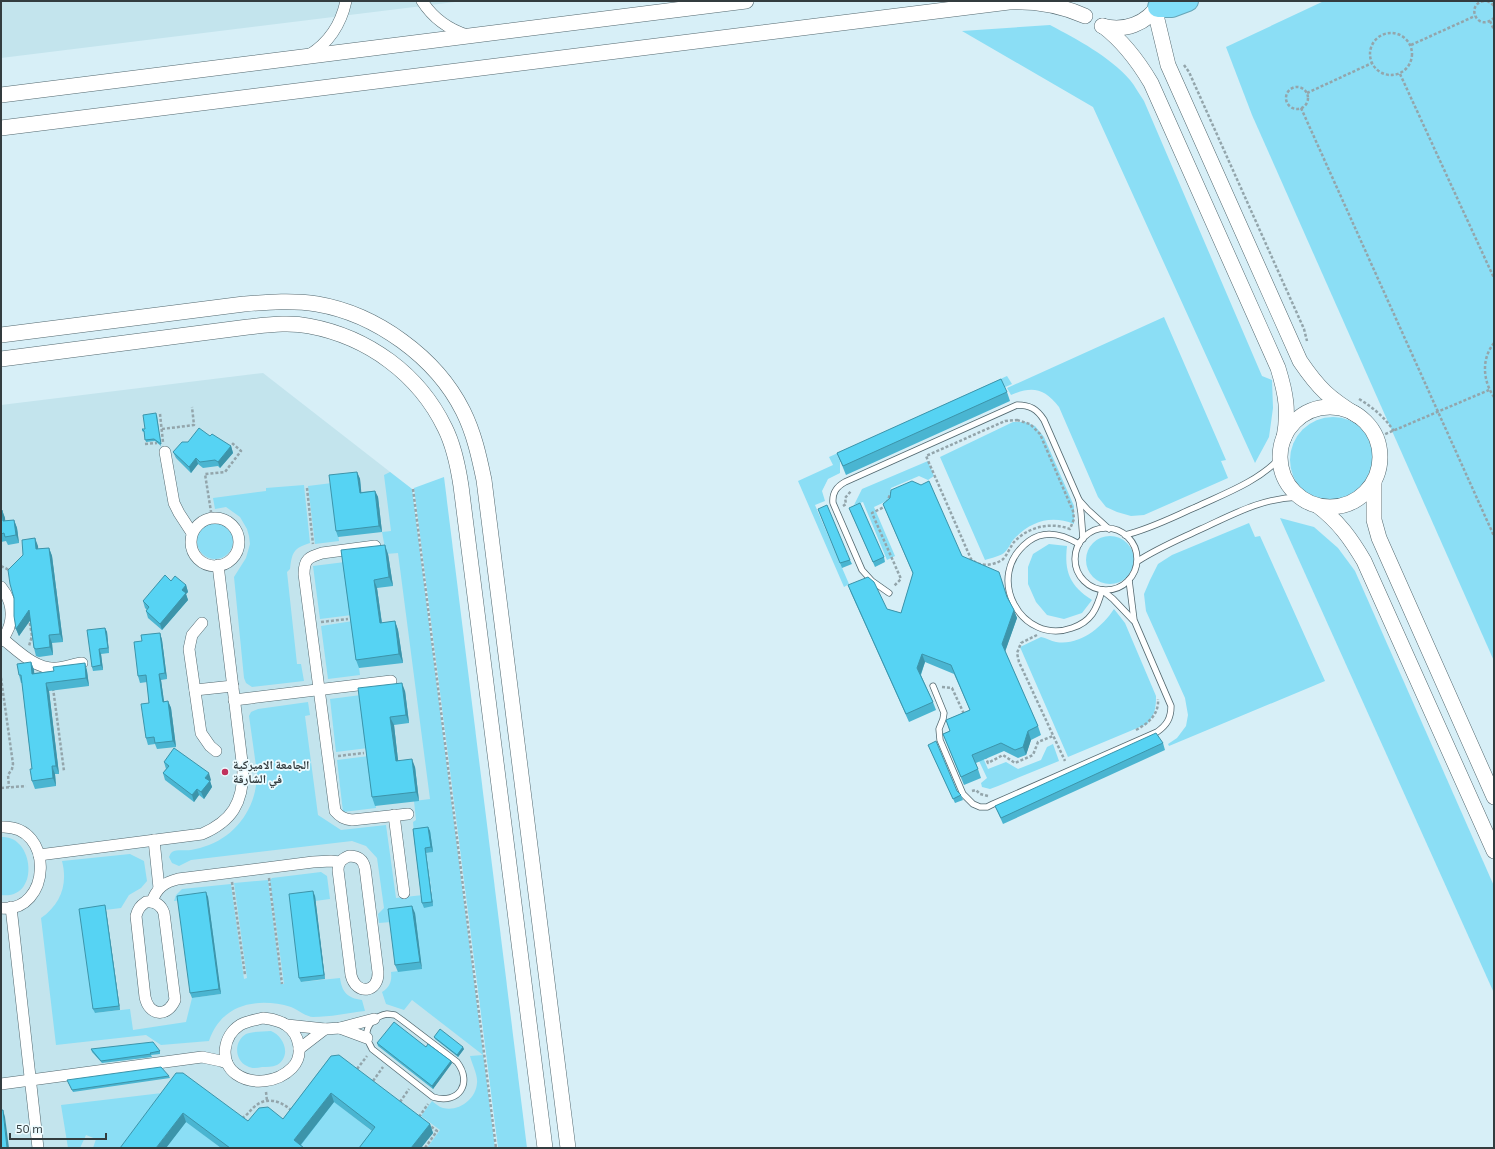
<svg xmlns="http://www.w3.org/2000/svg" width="1495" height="1149" font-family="'Exo 2','Noto Naskh Arabic',sans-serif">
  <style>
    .built { fill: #c3e4ed }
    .green { fill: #8bdef5 }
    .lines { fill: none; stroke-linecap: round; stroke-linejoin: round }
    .lane-casing { stroke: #53686f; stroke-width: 7 }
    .street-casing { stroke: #53686f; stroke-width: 12 }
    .secondary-casing { stroke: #53686f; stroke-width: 16 }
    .highway-casing { stroke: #66a5b7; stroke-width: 22 }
    .path { stroke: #93a5ab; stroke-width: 2.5; stroke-dasharray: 3 2; stroke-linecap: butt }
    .lane { stroke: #fff; stroke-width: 5.5 }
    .street { stroke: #fff; stroke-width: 11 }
    .secondary { stroke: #fff; stroke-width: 15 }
    .highway { stroke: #82def8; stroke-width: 20 }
    .wall { fill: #4ab5d1 }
    .shaded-wall { fill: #3c94aa }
    .building { fill: #56d3f3; stroke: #3c94aa }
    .poi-dot { fill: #c1325d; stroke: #ecfbff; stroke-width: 1.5 }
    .labels { text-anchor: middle; stroke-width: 3.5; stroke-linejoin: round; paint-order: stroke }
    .poi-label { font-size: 12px; font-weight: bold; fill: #333c3f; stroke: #ecfbff; text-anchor: start }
  </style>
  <rect width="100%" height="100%" fill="#d7eff7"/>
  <g class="built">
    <polygon points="1,1 463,1 1,58"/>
    <polygon points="263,373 412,489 495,1148 1,1148 1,405"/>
  </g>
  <g class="green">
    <polygon points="1324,1 1494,1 1494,661 1252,115 1226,47"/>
    <path d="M1050,25C1078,40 1109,56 1130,80C1135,86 1139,94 1144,101L1262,376L1272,380L1273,408L1269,437L1255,463L1093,107L962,31Z"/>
    <path d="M1164,317L1226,460L1221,461L1228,478L1144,515L1131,516L1117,512L1106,507L1098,497L1059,407C1044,388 1032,386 1011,395L1007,388Z"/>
    <polygon points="1007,376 1012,384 840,462 840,473 828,479 822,491 825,501 815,505 849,584 844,587 798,481 833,465 829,457"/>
    <circle cx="1333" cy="460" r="43"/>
    <path d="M1013,422H1025L1035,426L1044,437L1074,506V524C1051,515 1031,521 1014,539C1011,542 1009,548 1005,552C1001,556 991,558 985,560L940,457Z"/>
    <polygon points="928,461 934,476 928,480 919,476 891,488 889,500 874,507 895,556 887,560 863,502 854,505 862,489"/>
    <path d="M390,472L412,489L495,1148H427L440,1130L421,1116L432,1101C436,1104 439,1107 443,1108C459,1112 476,1099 477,1083C478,1075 472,1064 470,1056L483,1055L412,1000L404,1010L386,1004L382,992C390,987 392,981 391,972L422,968L415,913L391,922L379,923L378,914L384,908L377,858L366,846L352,841L191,860L179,866L172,863L169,857C170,855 170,854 172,852C177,849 185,851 191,850C197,849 203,847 209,845C239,833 257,805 257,773L249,716L251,712L258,709L308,702L310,715L305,716L318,815L341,830L386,825L396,898L432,894L426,853L432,852L414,833L413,822L416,820L414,801L430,799L398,553L386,554L382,532L391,531L384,475Z"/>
    <polygon points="444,477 527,1148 498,1148 414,488"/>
    <polygon points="332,483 339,541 315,544 308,486"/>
    <path d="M304,485L310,543C293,548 292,553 290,569L287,572L297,664H301L304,681L252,687L246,683L244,678L234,577L246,558L250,544L249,536L247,529L240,517L226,507L215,509L213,498L266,491V488Z"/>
    <polygon points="1280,518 1314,527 1338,548 1355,571 1494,886 1494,993"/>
    <circle cx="215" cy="541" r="18"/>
    <polygon points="1249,523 1255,537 1260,536 1325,681 1169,746 1168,744 1177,738 1186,726 1188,715 1185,698 1146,611 1144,594 1150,580 1158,564 1172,555"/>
    <circle cx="1110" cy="560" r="24"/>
    <path d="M1049,544L1067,546C1064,572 1070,586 1092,600L1082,613L1064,619L1047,615L1036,602L1028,584V567L1033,554Z"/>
    <polygon points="345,562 352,615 320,619 313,566"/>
    <path d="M1114,609L1125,623L1156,696C1156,709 1155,714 1147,724L1068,757L1020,647L1041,637C1046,638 1051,641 1056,642C1080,646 1102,627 1114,609Z"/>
    <polygon points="353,621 360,675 328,679 321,626"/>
    <polygon points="361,695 368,748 336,752 330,699"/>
    <polygon points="964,714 988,769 1006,762 1018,769 1041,760 1047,747 1053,744 1059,761 998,786 990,789 982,787 981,783 987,778 958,716"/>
    <polygon points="369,756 376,808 343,812 337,760"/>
    <path d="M1,837C34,834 41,900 1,895Z"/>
    <path d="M130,854L144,861L147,881L141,888L129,895L121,908L81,913L95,1013L130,1009L133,1030L186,1022L192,998L221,994L208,897L174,901L176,895L182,889L231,884L244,979L247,978L234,883L268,880L281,984H284L270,880L272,878L321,872L327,876L330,899L315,901L314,896L301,982L340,978C342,992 347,998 362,1000L365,1011C348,1013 330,1017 313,1017C307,1017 298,1010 291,1007C257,997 221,1004 209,1041L161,1045L146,1035L56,1045L41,918C61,904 68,884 62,861Z"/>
    <path d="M271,1031C284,1036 292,1056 277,1065C272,1067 267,1067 262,1067C257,1068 252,1069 247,1066C234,1060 234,1041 246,1034C253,1031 263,1032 271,1031Z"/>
    <polygon points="162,1093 121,1148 93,1148 96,1139 86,1135 80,1148 68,1148 61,1105"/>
    <polygon points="327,1096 378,1136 369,1148 296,1148"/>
    <polygon points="191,1115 192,1126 221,1148 166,1148"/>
  </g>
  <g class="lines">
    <g class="lane-casing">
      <g id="lane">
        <polyline points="1079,500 1088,510 1109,529"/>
        <circle cx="1106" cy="559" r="31"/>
        <path d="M1125,535C1150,529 1173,517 1196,507C1226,493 1257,482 1280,458"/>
        <path d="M1079,544C1064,535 1045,529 1029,541C982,576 1022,646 1072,628C1091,622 1097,609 1102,590L1113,599L1133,620"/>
        <path d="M1138,561C1158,548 1180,539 1201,529C1234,514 1262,498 1299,497"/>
        <path d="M889,593L872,581L862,570L833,503C832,493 836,487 845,482L1017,405C1030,405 1037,409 1044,420L1079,500L1081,513L1083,539"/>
        <path d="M933,686L944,713L943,719L939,729L940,740L963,794L973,804L980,807H987L993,804L1157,732C1167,725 1171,718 1171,706L1134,620L1129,580"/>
        <path d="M387,1014L395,1015L402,1020L457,1062C473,1083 459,1105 433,1097L372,1049C371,1046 368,1042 367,1038C365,1024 376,1016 387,1014Z"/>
      </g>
    </g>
    <g class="street-casing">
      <g id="street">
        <path d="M422,1C433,18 448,29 467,35"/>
        <path d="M309,55C330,42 341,24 346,1"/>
        <polyline points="165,452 174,503 179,513 192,533"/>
        <circle cx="215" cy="542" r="24"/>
        <path d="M375,546L322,553C309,557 304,559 304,574L335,811C340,817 344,819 352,820L408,814"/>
        <path d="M1,587C14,603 15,624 1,641"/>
        <polyline points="202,623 192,635 189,649 201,733 210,746 216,751"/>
        <path d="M3,639C18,651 36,670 57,668C66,667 74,664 82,663"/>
        <polyline points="195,690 233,686"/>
        <polyline points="234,700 391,681"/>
        <polyline points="394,815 404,893"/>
        <path d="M1,827C56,824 51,914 1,908"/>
        <polyline points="154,840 159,888"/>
        <path d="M39,855L202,834C232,821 243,803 243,770L218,565"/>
        <path d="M349,856C358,856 363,859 365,868L378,972C379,993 356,996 351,975L338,870C338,862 342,859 349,856Z"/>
        <path d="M146,902C155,901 161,905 164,913L175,1000C167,1018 149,1016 145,997L136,916C138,909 140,906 146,902Z"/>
        <path d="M152,902C156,888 165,882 178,879L313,862L331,861L340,862"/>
        <polyline points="11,907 38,1148"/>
        <path d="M263,1018C271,1019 279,1020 286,1025C300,1034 304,1056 292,1068C278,1082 253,1086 236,1074C219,1062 223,1036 240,1025C247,1021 255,1020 263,1018Z"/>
        <polyline points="287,1025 325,1029 340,1028 374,1019"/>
        <polyline points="340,1028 367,1038"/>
        <polyline points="299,1049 325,1029"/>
        <polyline points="1,1084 202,1057 221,1061 227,1063"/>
      </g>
    </g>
    <g class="secondary-casing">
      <g id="secondary">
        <path d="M1155,11L1168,65L1300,361C1319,389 1329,398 1358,416"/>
        <path d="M1102,26C1124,32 1147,24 1159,4"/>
        <path d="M1103,26C1124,42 1138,61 1151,83L1278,368C1286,394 1289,411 1284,438"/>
        <polyline points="1,95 746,1"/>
        <path d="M1,128L1009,2C1036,1 1060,5 1085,16"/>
        <path d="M1,335L244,304C269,302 293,300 317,304C376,314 436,357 463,411C474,433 479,456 484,480L568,1148"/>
        <path d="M1,359L248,327C268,325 289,322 309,326C368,337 419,374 445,428C454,446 458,466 461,486L545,1148"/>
        <circle cx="1330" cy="457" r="50"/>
        <polyline points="1374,483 1374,520 1379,538 1494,797"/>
        <path d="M1318,506C1339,522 1351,539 1364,561L1494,851"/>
      </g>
    </g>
    <g class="highway-casing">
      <polyline id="highway" points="1158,7 1172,7 1188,1"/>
    </g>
    <g class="path">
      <path d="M1484,1C1465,4 1477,33 1494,18"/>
      <polyline points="1487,1 1491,3 1494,6"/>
      <polyline points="1490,21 1494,30"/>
      <circle cx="1391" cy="54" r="21"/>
      <polyline points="1411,45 1475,16"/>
      <polyline points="1184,65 1189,72 1304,329 1307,341"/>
      <polyline points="1400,74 1494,278"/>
      <circle cx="1297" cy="98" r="11"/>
      <polyline points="1307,93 1372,63"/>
      <polyline points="1301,108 1494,536"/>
      <path d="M1494,343C1481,359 1483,381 1494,397"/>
      <path d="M1359,399C1374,408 1384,417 1394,431"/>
      <polyline points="160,414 163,442"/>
      <path d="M1017,420L1030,424L1040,434L1073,511L1074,519L1070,529C1051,522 1029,526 1014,542C1010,547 1007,556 1002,560C992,566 979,567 971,559L926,456L1005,421Z"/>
      <polyline points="162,429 194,425 192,407"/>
      <polyline points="1376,438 1489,390"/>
      <polyline points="145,444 157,443"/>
      <polyline points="307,488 313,544"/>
      <polyline points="413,489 496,1148"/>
      <polyline points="893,492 890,494 886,506 872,513 901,579 894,586"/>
      <polyline points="843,506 846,504 845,498 851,491"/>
      <polyline points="212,518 205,474 225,472 241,451 232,443"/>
      <polyline points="1,566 9,570 11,570"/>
      <polyline points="29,618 32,636 29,646"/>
      <polyline points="321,622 348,619"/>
      <polyline points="1037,635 1021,643 1017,653 1019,662 1065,761"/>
      <polyline points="1,678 13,764 12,769 8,775 9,787"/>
      <polyline points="942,687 952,688 964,714"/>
      <polyline points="53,688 64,771"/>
      <path d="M1136,730C1149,723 1159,714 1158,699"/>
      <polyline points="338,756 364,753"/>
      <polyline points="985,756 988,763 1003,755 1015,763 1033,755 1038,742 1053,736"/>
      <polyline points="1,788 26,786"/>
      <polyline points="972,791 976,790 980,794 988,796"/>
      <polyline points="269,878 282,984"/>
      <polyline points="232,882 245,975"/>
      <polyline points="357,1069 367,1056"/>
      <polyline points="373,1081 383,1067"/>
      <polyline points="266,1092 267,1101"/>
      <polyline points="400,1102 409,1089"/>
      <polyline points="419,1117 428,1104"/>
      <path d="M242,1118C246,1116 249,1112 253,1108C266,1095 282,1101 293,1112"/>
      <polyline points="425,1148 437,1131 429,1125"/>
    </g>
    <use href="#lane" class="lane"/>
    <use href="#street" class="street"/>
    <use href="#secondary" class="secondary"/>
    <use href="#highway" class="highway"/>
  </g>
  <g class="wall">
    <polygon points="1007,392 1010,401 846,475 837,453"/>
    <polygon points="157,415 161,446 155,441 146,442 144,432 142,431 142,429 145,429"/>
    <polygon points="210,436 231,446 233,453 220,468 218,466 203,468 198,464 191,473 176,458 173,452 188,442"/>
    <polygon points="357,472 360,479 361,492 375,491 378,497 382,532 338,537 336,531"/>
    <polygon points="883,504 962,556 1008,598 1017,618 1005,651 1038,726 1041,735 1031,740 1026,755 1018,758 1004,751 976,763 981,778 964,785 943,734 950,731 946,720 970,710 954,674 925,662 921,675 933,702 936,710 909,722 851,593 848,585 887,609 901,613 913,574"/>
    <polygon points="849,508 884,557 885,562 875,567"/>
    <polygon points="818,509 850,560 852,564 842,568"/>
    <polygon points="1,510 2,510 5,518 5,521 14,520 17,528 19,543 8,545 6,541 1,542"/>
    <polygon points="35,538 38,549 49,548 52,556 63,642 52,643 53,655 39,657 36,656 34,648 30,620 19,636 16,629 23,555"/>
    <polygon points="341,550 388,554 393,586 377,588 382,623 395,621 398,630 403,663 359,668 356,660"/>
    <polygon points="171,581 186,585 188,592 186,594 188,600 162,630 148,618 146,611 147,610 145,608 143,601"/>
    <polygon points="105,628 107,632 109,653 101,654 103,670 93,671 92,667"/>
    <polygon points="160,633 162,640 167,679 161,680 164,701 168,701 171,708 176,747 157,749 155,744 148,745 146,738 149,703 147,682 140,683 138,676 142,641"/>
    <polygon points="31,662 34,670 34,673 54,671 85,663 87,671 89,686 49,691 59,774 55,774 56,786 35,789 32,781 32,769 22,683 21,683 19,675"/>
    <polygon points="358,688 405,691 409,723 394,725 398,760 415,767 419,801 375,806 372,797"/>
    <polygon points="1163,743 1165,750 1003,824 995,806"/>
    <polygon points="928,745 957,791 961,795 963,800 955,803"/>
    <polygon points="164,762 211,780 210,781 212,787 204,799 199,795 194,802 165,780 163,773 166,769"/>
    <polygon points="428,827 430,831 433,852 426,853 433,906 424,908 422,903 413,829"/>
    <polygon points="315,896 325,979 301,982 299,978"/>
    <polygon points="208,897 221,994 192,998 190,993"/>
    <polygon points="106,910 120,1010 95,1013 93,1009"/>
    <polygon points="415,913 422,969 398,972 395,965"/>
    <polygon points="434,1037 464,1049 458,1057 435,1039"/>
    <polygon points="377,1043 426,1047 452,1063 433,1089 378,1046"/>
    <polygon points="91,1049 160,1051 160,1054 151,1055 152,1057 102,1063 92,1052"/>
    <polygon points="331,1056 430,1124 433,1133 421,1148 359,1148 372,1131 334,1102 301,1145 304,1148 221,1148 186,1122 166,1148 176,1073 248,1121 283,1119"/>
    <polygon points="169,1076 170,1078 73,1092 67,1080"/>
  </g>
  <g class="shaded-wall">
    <polygon points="231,446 233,453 220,468 218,462"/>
    <polygon points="196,458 198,464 191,473 189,467"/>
    <polygon points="357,472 360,479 362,499 360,493"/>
    <polygon points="375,491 378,497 382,532 379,526"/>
    <polygon points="2,510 5,518 6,529 3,521"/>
    <polygon points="14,520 17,528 19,543 16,535"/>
    <polygon points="35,538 38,546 39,557 36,549"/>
    <polygon points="385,545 388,554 393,586 389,577"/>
    <polygon points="49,548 52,556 63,642 60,634"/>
    <polygon points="374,580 377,588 383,632 380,623"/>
    <polygon points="186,585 188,592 186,594 188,600 162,630 160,624 182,590"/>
    <polygon points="29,610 32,618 19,636 16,629"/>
    <polygon points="1014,610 1017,618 1005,652 1002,644"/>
    <polygon points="395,621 398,630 403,663 399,654"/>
    <polygon points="105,628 107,632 109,653 108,648"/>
    <polygon points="160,633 162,640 167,679 165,673"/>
    <polygon points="49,635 52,643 53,655 50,647"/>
    <polygon points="99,649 101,654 103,670 101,665"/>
    <polygon points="922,654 925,662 920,676 917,668"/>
    <polygon points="31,662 34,670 35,682 32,674"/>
    <polygon points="85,663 87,671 89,686 86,678"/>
    <polygon points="159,674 161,680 164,702 163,702 162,696"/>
    <polygon points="46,683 49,691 59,774 56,766"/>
    <polygon points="402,683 405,691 409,723 406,715"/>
    <polygon points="168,701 171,708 176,747 173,741"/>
    <polygon points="390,717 394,725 399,769 396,761"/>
    <polygon points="1028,731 1031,740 1026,755 1023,747"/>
    <polygon points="412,759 415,767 419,801 416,792"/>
    <polygon points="52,766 55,774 56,786 53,778"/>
    <polygon points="209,773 211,780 210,781 212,787 204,799 201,792 205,778"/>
    <polygon points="197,789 199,795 194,802 192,795"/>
    <polygon points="428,827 430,831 433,852 431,847"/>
    <polygon points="425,848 426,853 433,906 432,902"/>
    <polygon points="313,891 315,896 325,979 324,975"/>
    <polygon points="206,892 208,897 221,994 219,989"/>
    <polygon points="105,905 106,910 120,1010 119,1006"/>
    <polygon points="412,906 415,913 422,969 420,962"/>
    <polygon points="463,1047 464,1049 458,1057 457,1055"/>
    <polygon points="451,1061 452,1063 433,1089 432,1086"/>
    <polygon points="331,1093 334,1102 298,1148 294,1140"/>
    <polygon points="3,1110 5,1117 9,1148 7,1148"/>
    <polygon points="183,1113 186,1122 166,1148 156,1148"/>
    <polygon points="430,1124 433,1133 421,1148 411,1148"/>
  </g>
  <g class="building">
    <polygon points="1001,379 1007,392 843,466 837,453"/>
    <polygon points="156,413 161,444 154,439 145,440 144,431 142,429 145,429 143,415"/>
    <polygon points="199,428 210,436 212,434 231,446 218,462 215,460 200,462 196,458 189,467 173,452 182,442 188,442"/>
    <polygon points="357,472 360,493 375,491 379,526 336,531 329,475"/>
    <polygon points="912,481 921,485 929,481 962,556 999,572 1007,597 1014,610 1002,644 1038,726 1028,731 1023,747 1015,750 1001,743 972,755 978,769 961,777 943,734 950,731 946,720 970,710 951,665 922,654 917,668 933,702 906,714 848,585 868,577 874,582 887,609 901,613 913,573 883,504 890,498 891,490"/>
    <polygon points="860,503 884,557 873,562 849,508"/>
    <polygon points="827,505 850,560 840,563 818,509"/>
    <polygon points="1,510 2,510 3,521 14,520 16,535 5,537 4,533 1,534"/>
    <polygon points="35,538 36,549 49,548 60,634 49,635 50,647 36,649 34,648 29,610 16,629 14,616 14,598 10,584 8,570 23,555 22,540"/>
    <polygon points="385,545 389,577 374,580 380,623 395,621 399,654 356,660 341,550"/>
    <polygon points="165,575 171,581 175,576 186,585 182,590 186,593 160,624 146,611 149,607 143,601"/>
    <polygon points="105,628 108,648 99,649 101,665 92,667 87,630"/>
    <polygon points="160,633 165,673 159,674 162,696 163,702 168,701 173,741 155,743 154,737 146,738 141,704 149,703 146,675 138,676 134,642 142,641 141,635"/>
    <polygon points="31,662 32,674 54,671 53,667 85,663 86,678 46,683 56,766 52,766 53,778 32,781 30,769 32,769 21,675 19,675 17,664"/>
    <polygon points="402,683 406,715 390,717 396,761 412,759 416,792 372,797 358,688"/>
    <polygon points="1156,733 1163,743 1001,818 995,806"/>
    <polygon points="936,741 957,791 961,795 953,799 928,745"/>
    <polygon points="174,748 209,773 205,778 210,781 201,792 197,789 192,795 163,773 169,766 164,762"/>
    <polygon points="428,827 431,847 425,848 432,902 422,903 413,829"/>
    <polygon points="313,891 324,975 299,978 289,894"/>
    <polygon points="206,892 219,989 190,993 177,896"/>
    <polygon points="105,905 119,1006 93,1009 79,909"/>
    <polygon points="412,906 420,962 395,965 388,909"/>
    <polygon points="394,1022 426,1047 428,1044 451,1061 432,1086 377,1043"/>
    <polygon points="440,1029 463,1047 457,1055 434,1037"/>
    <polygon points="153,1042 160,1051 150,1053 151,1054 101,1061 91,1049"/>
    <polygon points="339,1055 430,1124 411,1148 359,1148 375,1127 331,1093 294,1140 304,1148 230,1148 183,1113 156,1148 120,1148 176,1073 183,1073 248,1121 259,1108 268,1107 283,1119 331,1056"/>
    <polygon points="161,1067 169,1076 72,1090 67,1080"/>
    <polygon points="1,1110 3,1110 7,1148 1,1148"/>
  </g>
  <circle class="poi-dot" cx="225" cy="772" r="4"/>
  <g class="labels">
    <g class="poi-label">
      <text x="233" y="769">الجامعة الاميركية<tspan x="233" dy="14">في الشارقة</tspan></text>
    </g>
  </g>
  <rect width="1495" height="1149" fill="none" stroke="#333c3f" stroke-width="4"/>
  <path d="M10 1133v6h96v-6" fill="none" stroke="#333c3f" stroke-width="2"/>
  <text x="16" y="1133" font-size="12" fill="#333c3f" stroke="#ecfbff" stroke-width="3" paint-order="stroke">50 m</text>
</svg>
